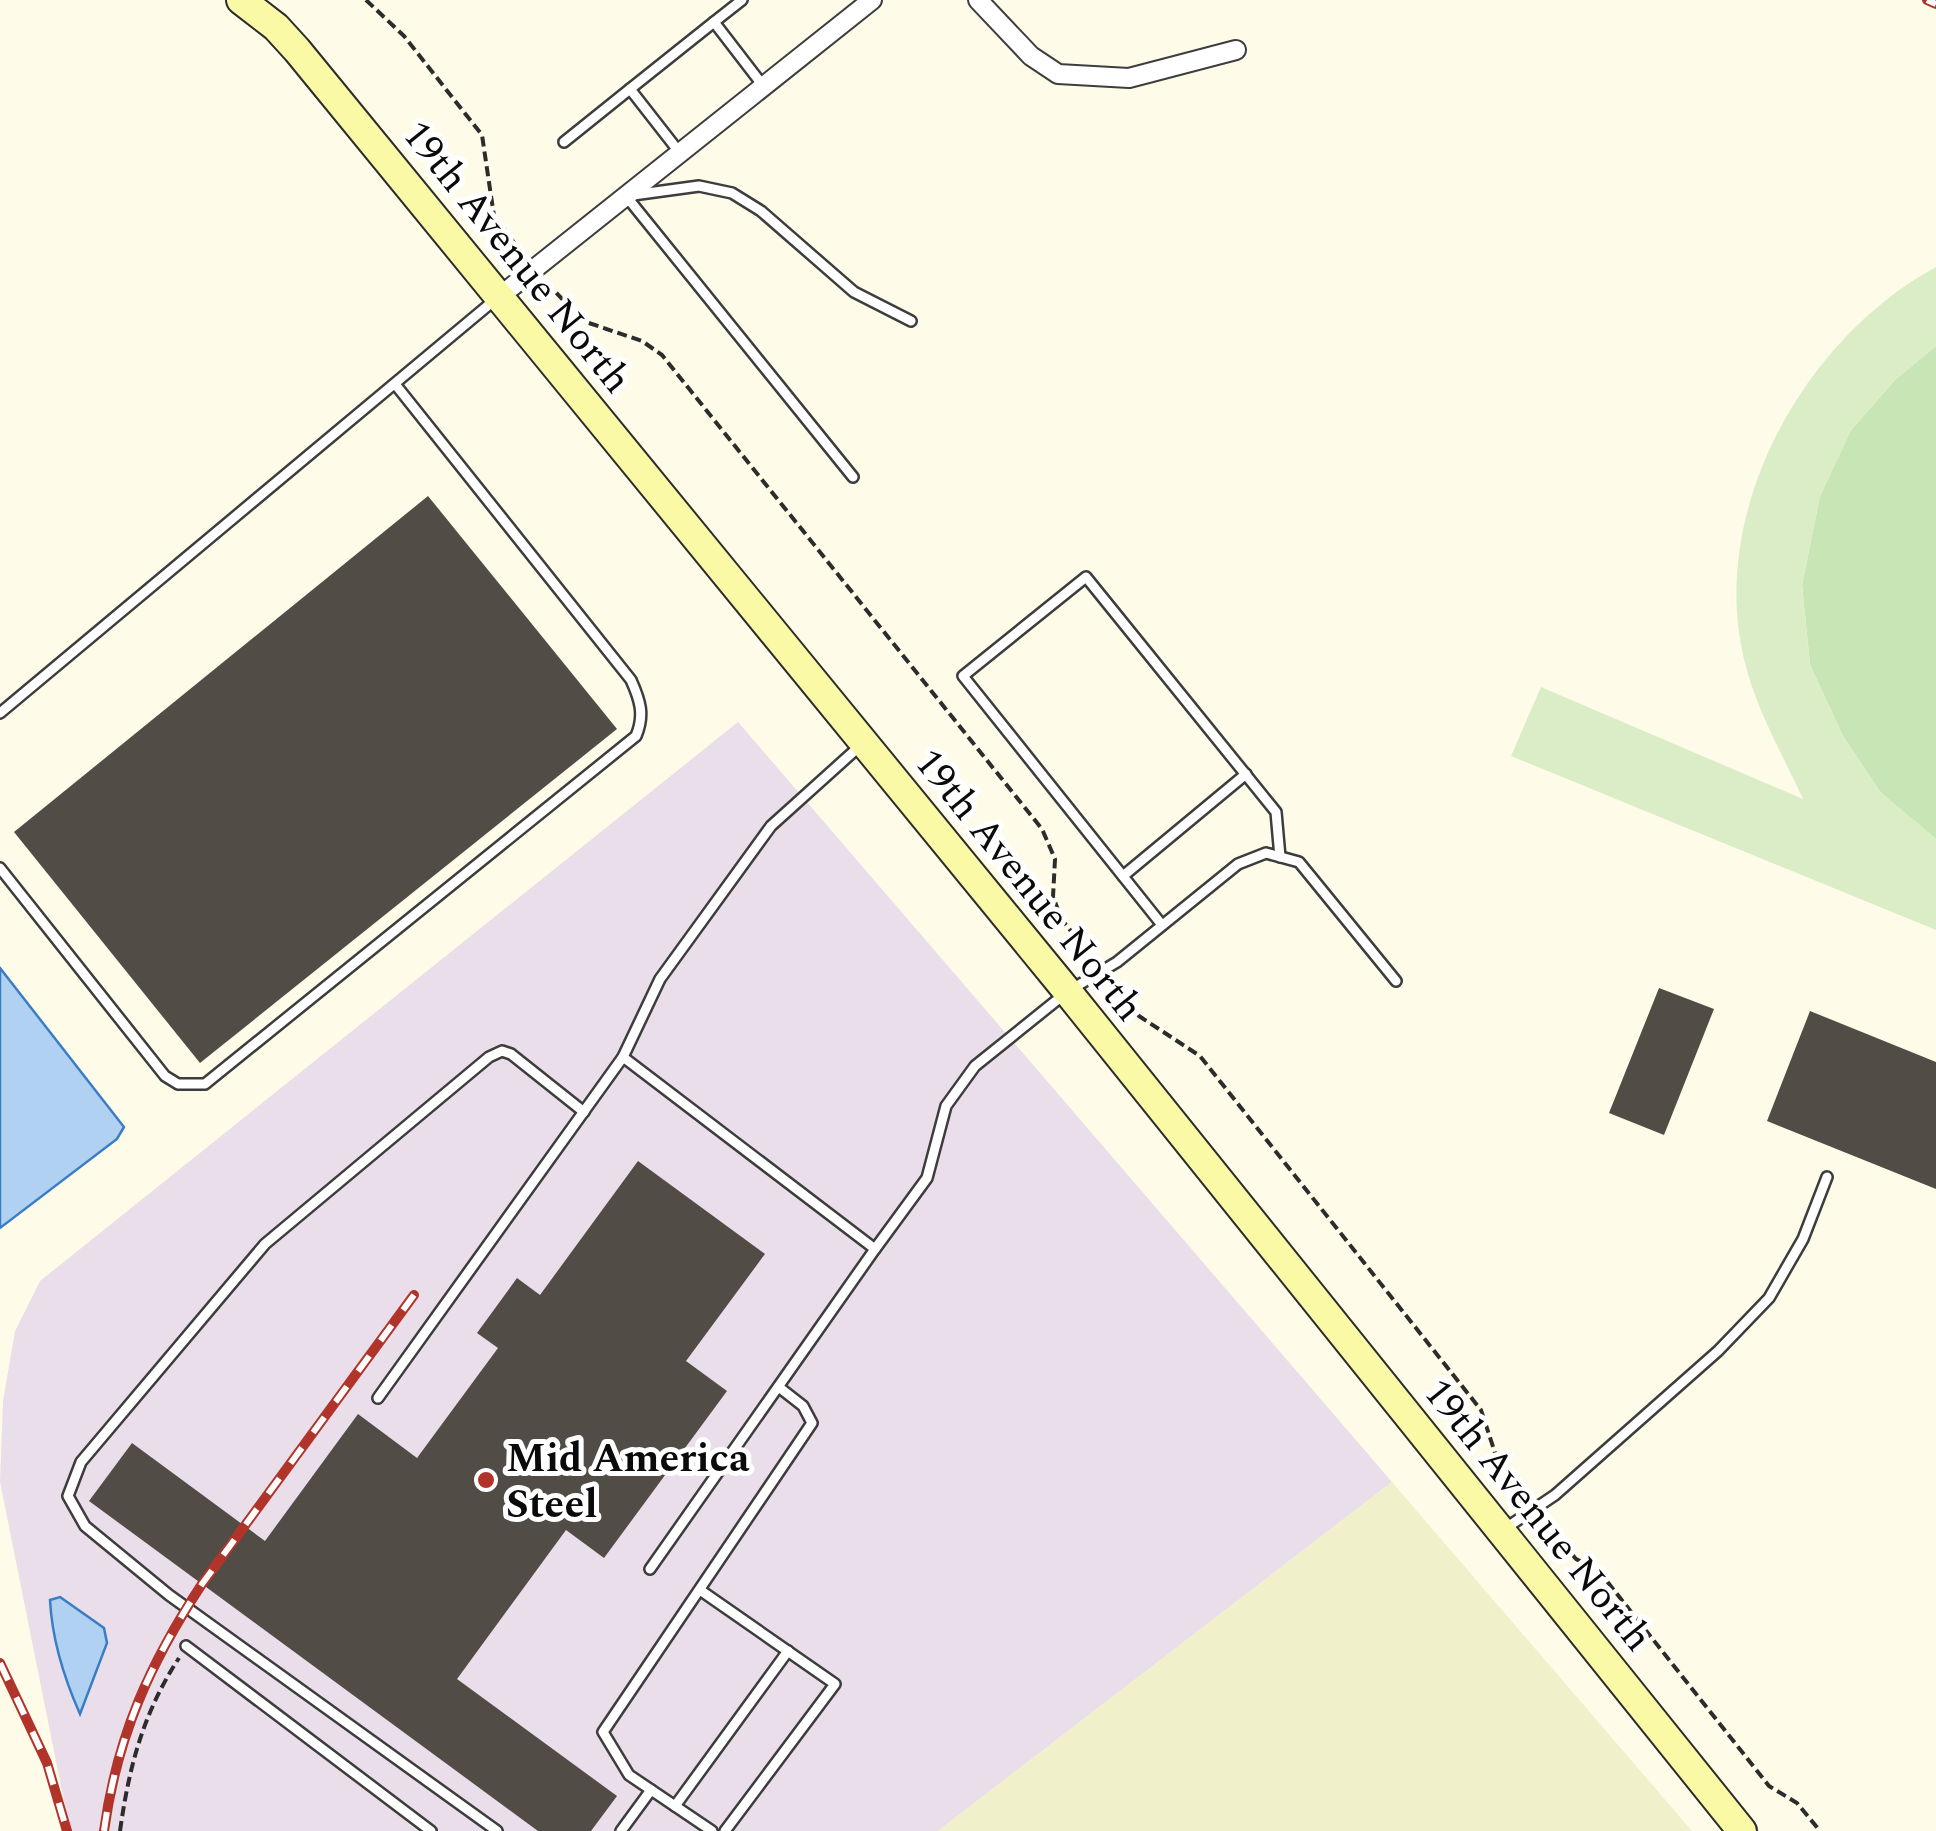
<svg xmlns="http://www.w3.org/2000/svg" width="1936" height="1831" font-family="Spectral,serif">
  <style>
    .industrial { fill: #e9dee9 }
    .farmland { fill: #f0f1ca }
    .green { fill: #c8e5b5 }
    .pitch { fill: #dbedc6 }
    .water { fill: #b0d1f2; stroke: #3b7dc5; stroke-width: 2.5 }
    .building { fill: #524c47 }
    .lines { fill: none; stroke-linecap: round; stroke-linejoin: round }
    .lane-casing { stroke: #3d3d3d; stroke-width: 14 }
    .street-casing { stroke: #3d3d3d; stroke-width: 22 }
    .secondary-casing { stroke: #2c2c2c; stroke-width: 32 }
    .path { stroke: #2c2c2c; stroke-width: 4; stroke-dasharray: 10 5; stroke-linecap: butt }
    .lane { stroke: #fff; stroke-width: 9 }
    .street { stroke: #fff; stroke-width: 18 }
    .secondary { stroke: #fafaa6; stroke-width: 28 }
    .rail-casing { stroke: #b1342b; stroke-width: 10 }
    .rail { stroke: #fff; stroke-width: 6; stroke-dasharray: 19; stroke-linecap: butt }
    .poi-dot { fill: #b1342b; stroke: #fff; stroke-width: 4 }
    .labels { text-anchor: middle; stroke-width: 10; stroke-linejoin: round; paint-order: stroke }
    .street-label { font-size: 40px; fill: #0a0a0a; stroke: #fff }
    .poi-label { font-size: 40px; font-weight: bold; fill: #0a0a0a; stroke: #fff; text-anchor: start }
  </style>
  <rect width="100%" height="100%" fill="#fefce8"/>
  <polygon class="industrial" points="738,722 1392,1482 938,1831 70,1831 0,1482 3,1401 15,1331 40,1281"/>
  <polygon class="farmland" points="1392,1482 1692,1831 938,1831"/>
  <polygon class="green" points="1936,346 1936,839 1881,793 1843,736 1810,665 1802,585 1820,496 1851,430 1896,379"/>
  <path class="pitch" d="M1936,267V346L1896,379L1851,430L1820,496L1802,585L1810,665L1843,736L1881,793L1936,839V930L1511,756L1541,687L1803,799C1782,753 1756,710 1744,659C1708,509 1805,338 1936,267Z"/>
  <g class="water">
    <polygon points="0,968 124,1127 117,1139 0,1228"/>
    <path d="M60,1597L104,1628L107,1643L80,1714C64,1678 52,1639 50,1600Z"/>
  </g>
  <g class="building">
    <polygon points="428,496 617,729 200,1063 14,832"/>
    <polygon points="1659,988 1714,1009 1664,1135 1609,1113"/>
    <polygon points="1810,1011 1936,1062 1936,1189 1767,1121"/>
    <polygon points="638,1161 765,1254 686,1361 727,1391 604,1558 566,1530 457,1679 617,1796 591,1831 538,1831 89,1501 132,1443 265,1541 358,1414 417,1458 498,1348 477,1333 517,1278 540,1295"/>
  </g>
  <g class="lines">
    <g class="lane-casing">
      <g id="lane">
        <polyline points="714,22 742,0"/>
        <polyline points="564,142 630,89"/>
        <polyline points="680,153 630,89 714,22 764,87"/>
        <polyline points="633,195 699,186 732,193 761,211 854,292 911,321"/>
        <polyline points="626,196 853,477"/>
        <polyline points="0,713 497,298"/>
        <polyline points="862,744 771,826 660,979 623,1057 875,1249 927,1178 946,1106 975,1066 1067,992 1117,962 1238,864 1266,853 1299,862 1396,981"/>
        <path d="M0,868L165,1076L178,1084H205L636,736C645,715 640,700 631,680L395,384"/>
        <polyline points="1123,876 1246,774"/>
        <polyline points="1162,925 963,676 1086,577 1276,812 1280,857"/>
        <polyline points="378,1398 623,1057"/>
        <polyline points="1503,1530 1555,1495 1718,1351 1769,1298 1803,1239 1827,1177"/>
        <polyline points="650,1569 875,1249"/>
        <polyline points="700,1590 835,1684 725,1831"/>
        <polyline points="186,1646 431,1831"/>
        <polyline points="675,1806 788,1651"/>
        <polyline points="497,1831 169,1595 85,1526 68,1496 81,1462 265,1244 489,1057 502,1051 511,1054 584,1112"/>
        <polyline points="621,1831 651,1790"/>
        <polyline points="712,1831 629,1775 603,1732 812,1423 803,1406 780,1388"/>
      </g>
    </g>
    <g class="street-casing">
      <g id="street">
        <polyline points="978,0 1031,56 1058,74 1129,78 1236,50"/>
        <polyline points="499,297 872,0"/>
      </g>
    </g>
    <g class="secondary-casing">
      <polyline id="secondary" points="241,0 276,27 297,50 1063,986 1742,1831"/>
    </g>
    <g class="path">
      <polyline points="366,0 404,36 482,135 494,216 524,256"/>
      <polyline points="546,282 583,321 642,341 662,355 1042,829 1055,859 1053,897 1062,920 1095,961"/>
      <polyline points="1110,980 1139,1016 1200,1056 1481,1410 1498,1462 1525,1498"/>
      <polyline points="1543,1521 1576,1559 1598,1570 1769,1786 1797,1803 1820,1831"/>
      <path d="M120,1831C129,1767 143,1713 179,1658"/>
    </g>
    <use href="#lane" class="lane"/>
    <use href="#street" class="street"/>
    <use href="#secondary" class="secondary"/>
    <g class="rail-casing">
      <g id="rail">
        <polyline points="1927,0 1936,4"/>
        <polyline points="0,1663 47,1763 67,1831"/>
        <path d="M104,1831C117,1736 150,1663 202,1584L414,1295"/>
      </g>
    </g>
    <use href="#rail" class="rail"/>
  </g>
  <circle class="poi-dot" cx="486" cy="1480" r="10"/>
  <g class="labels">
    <g class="street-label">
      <text transform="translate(518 256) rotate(51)" y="14">19th Avenue North</text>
      <text transform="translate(1030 884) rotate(51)" y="14">19th Avenue North</text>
      <text transform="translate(1539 1514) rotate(51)" y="14">19th Avenue North</text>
    </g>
    <g class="poi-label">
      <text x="506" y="1471">Mid America<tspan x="506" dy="46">Steel</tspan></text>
    </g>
  </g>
</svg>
